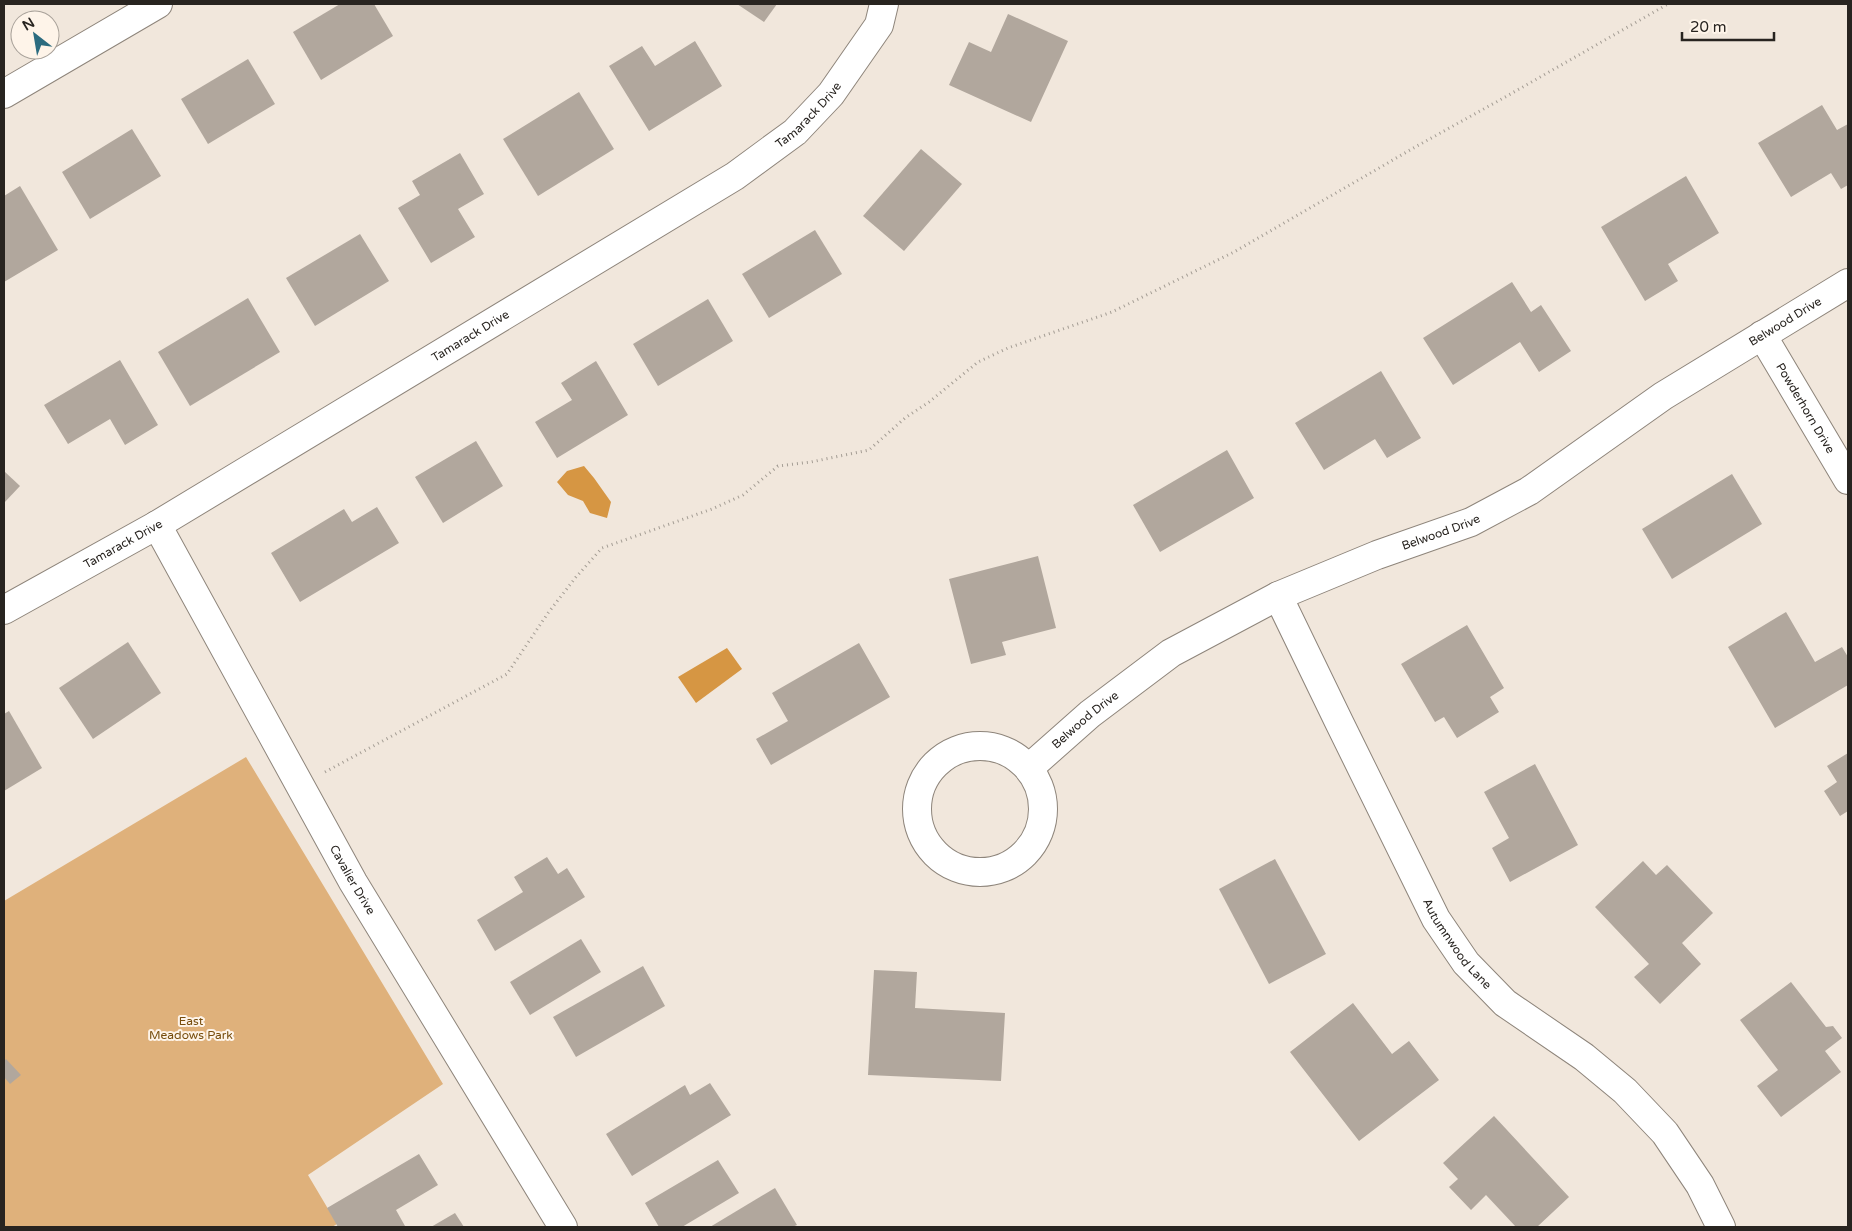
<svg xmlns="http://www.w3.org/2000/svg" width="1852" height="1231" font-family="'Varela Round',sans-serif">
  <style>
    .green { fill: #dfb17b }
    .water { fill: #d69643 }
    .building { fill: #b1a79d }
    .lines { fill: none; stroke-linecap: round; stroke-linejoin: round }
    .street-casing { stroke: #8e857b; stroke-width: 30 }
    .path { stroke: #a49d94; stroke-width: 3; stroke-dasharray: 1 4; stroke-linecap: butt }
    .street { stroke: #fff; stroke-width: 28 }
    .labels { text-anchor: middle; stroke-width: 4; stroke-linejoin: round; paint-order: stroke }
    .street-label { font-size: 12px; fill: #282420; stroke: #fef4e9 }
    .park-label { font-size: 12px; fill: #774d0d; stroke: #fef4e9 }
  </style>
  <rect width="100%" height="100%" fill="#f1e7dc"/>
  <polygon class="green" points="246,757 443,1084 308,1175 337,1224 332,1227 4,1227 4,901"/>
  <g class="water">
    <polygon points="584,466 594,478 611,502 607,518 590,513 583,501 568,495 557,482 567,471"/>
    <polygon points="727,648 742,669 696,703 678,677"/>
  </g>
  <g class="building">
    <polygon points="340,4 374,4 393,36 321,80 293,32"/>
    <polygon points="737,4 777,4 764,22"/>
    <polygon points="1008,14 1068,41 1031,122 949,85 969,42 991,52"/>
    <polygon points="695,41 722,86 649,131 609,66 642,46 655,66"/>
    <polygon points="248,59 275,104 208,144 181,99"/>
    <polygon points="579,92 614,149 538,196 503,139"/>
    <polygon points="1822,105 1837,130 1848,124 1848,185 1841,189 1831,173 1791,197 1758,143"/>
    <polygon points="132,129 161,176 90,219 62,172"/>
    <polygon points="921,149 962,184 904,251 863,216"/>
    <polygon points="460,153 484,194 458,209 475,237 431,263 398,208 420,195 412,181"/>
    <polygon points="1686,176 1719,233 1668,264 1678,281 1645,301 1601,227"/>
    <polygon points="20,186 58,250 4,282 4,196"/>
    <polygon points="815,230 842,274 769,318 742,274"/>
    <polygon points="360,234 389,281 315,326 286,278"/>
    <polygon points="1512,282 1531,312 1541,305 1571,351 1539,372 1520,342 1453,385 1423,338"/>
    <polygon points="248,298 280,352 190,406 158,352"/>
    <polygon points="708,299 733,341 658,386 633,344"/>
    <polygon points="120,360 158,425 125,445 110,419 68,444 44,405"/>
    <polygon points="596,361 628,415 557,458 535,422 572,400 561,383"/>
    <polygon points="1381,371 1421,438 1387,458 1375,439 1324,470 1295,423"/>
    <polygon points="476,441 503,486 443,523 415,477"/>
    <polygon points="1227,450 1254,498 1160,552 1133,505"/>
    <polygon points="4,471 20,486 4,503"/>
    <polygon points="1732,474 1762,524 1672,579 1642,529"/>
    <polygon points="377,507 399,543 300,602 271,553 344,509 352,522"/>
    <polygon points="1038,556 1056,628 1002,642 1006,655 971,664 949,579"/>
    <polygon points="1786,612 1815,662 1842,647 1848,657 1848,685 1775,728 1728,647"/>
    <polygon points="1467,625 1504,688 1490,697 1499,712 1457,738 1444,717 1435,722 1401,664"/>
    <polygon points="128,642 161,693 93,739 59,688"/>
    <polygon points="859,643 890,697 771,765 756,739 788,721 772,693"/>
    <polygon points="9,711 42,768 4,791 4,714"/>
    <polygon points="1848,753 1848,811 1840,816 1824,791 1837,782 1827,766"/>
    <polygon points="1535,764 1578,845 1510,882 1492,848 1509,838 1484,792"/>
    <polygon points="547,857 558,874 567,868 585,897 495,951 477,920 523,892 514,877"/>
    <polygon points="1275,859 1326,954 1269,984 1219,889"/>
    <polygon points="1643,861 1656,875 1667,865 1713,913 1682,943 1701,964 1660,1004 1634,977 1649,964 1595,907"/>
    <polygon points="581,939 601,972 530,1015 510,982"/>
    <polygon points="643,966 665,1006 576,1057 553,1017"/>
    <polygon points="874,970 917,972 915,1008 1005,1013 1001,1081 868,1075"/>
    <polygon points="1791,982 1826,1027 1833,1026 1842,1038 1825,1051 1841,1072 1781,1117 1757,1086 1778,1070 1740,1020"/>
    <polygon points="1353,1003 1392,1054 1409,1041 1439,1080 1359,1141 1290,1052"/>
    <polygon points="6,1059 21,1075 10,1084 4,1077 4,1061"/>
    <polygon points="710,1083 731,1115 632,1176 606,1134 685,1085 690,1095"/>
    <polygon points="1494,1116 1569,1197 1537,1227 1516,1227 1486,1195 1471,1210 1449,1187 1458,1179 1443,1163"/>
    <polygon points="419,1154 438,1185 396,1210 405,1226 338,1227 327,1208"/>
    <polygon points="718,1160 739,1193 682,1227 659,1227 645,1203"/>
    <polygon points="775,1188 797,1225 792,1227 710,1227"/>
    <polygon points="455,1213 464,1227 431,1227"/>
  </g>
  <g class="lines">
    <g class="street-casing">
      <g id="street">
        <polyline points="4,94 158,4"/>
        <path id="s1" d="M1762,335L1848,480"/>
        <path id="s2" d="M157,525L353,882L563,1227"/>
        <path id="s3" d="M1278,596L1339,722L1436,919L1466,963L1505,1003L1584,1057L1625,1091L1665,1133L1700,1185L1721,1227"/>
        <path id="s4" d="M4,610L157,525L735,176L795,132L831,94L879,25L884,4"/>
        <circle cx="980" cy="809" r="63"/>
        <path id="s5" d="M1029,768L1090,714L1171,653L1278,596L1377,555L1471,522L1529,491L1663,396L1848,283"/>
      </g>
    </g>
    <polyline class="path" points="325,772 507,674 548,613 576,577 602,548 712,509 743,495 778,466 811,462 869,450 905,418 929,402 978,362 1008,348 1112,312 1234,252 1417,146 1507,96 1668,4"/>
    <use href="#street" class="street"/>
  </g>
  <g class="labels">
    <g class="street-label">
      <text dy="4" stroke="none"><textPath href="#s4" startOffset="946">Tamarack Drive</textPath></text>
      <text dy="4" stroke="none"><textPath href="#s5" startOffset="884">Belwood Drive</textPath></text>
      <text dy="4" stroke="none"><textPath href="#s4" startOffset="541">Tamarack Drive</textPath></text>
      <text dy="4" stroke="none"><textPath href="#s1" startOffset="85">Powderhorn Drive</textPath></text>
      <text dy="4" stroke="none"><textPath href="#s5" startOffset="479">Belwood Drive</textPath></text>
      <text dy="4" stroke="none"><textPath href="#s4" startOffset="136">Tamarack Drive</textPath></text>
      <text dy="4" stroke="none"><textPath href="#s5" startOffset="74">Belwood Drive</textPath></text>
      <text dy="4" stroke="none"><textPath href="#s2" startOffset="405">Cavalier Drive</textPath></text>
      <text dy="4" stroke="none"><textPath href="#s3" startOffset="392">Autumnwood Lane</textPath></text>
    </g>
    <g class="park-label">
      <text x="191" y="1025">East<tspan x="191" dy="14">Meadows Park</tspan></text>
    </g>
  </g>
  <rect width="1852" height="1231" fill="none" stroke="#282420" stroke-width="10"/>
  <g transform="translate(35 35) rotate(329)"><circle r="24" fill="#fef4e9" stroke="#a8a199"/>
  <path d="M0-4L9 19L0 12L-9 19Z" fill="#2b6b7f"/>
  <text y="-8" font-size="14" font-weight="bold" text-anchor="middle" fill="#282420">N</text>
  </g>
  <path d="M1682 32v8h92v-8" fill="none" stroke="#282420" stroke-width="2.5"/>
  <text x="1690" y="32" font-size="15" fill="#282420" stroke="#fef4e9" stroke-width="4" paint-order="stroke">20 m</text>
</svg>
